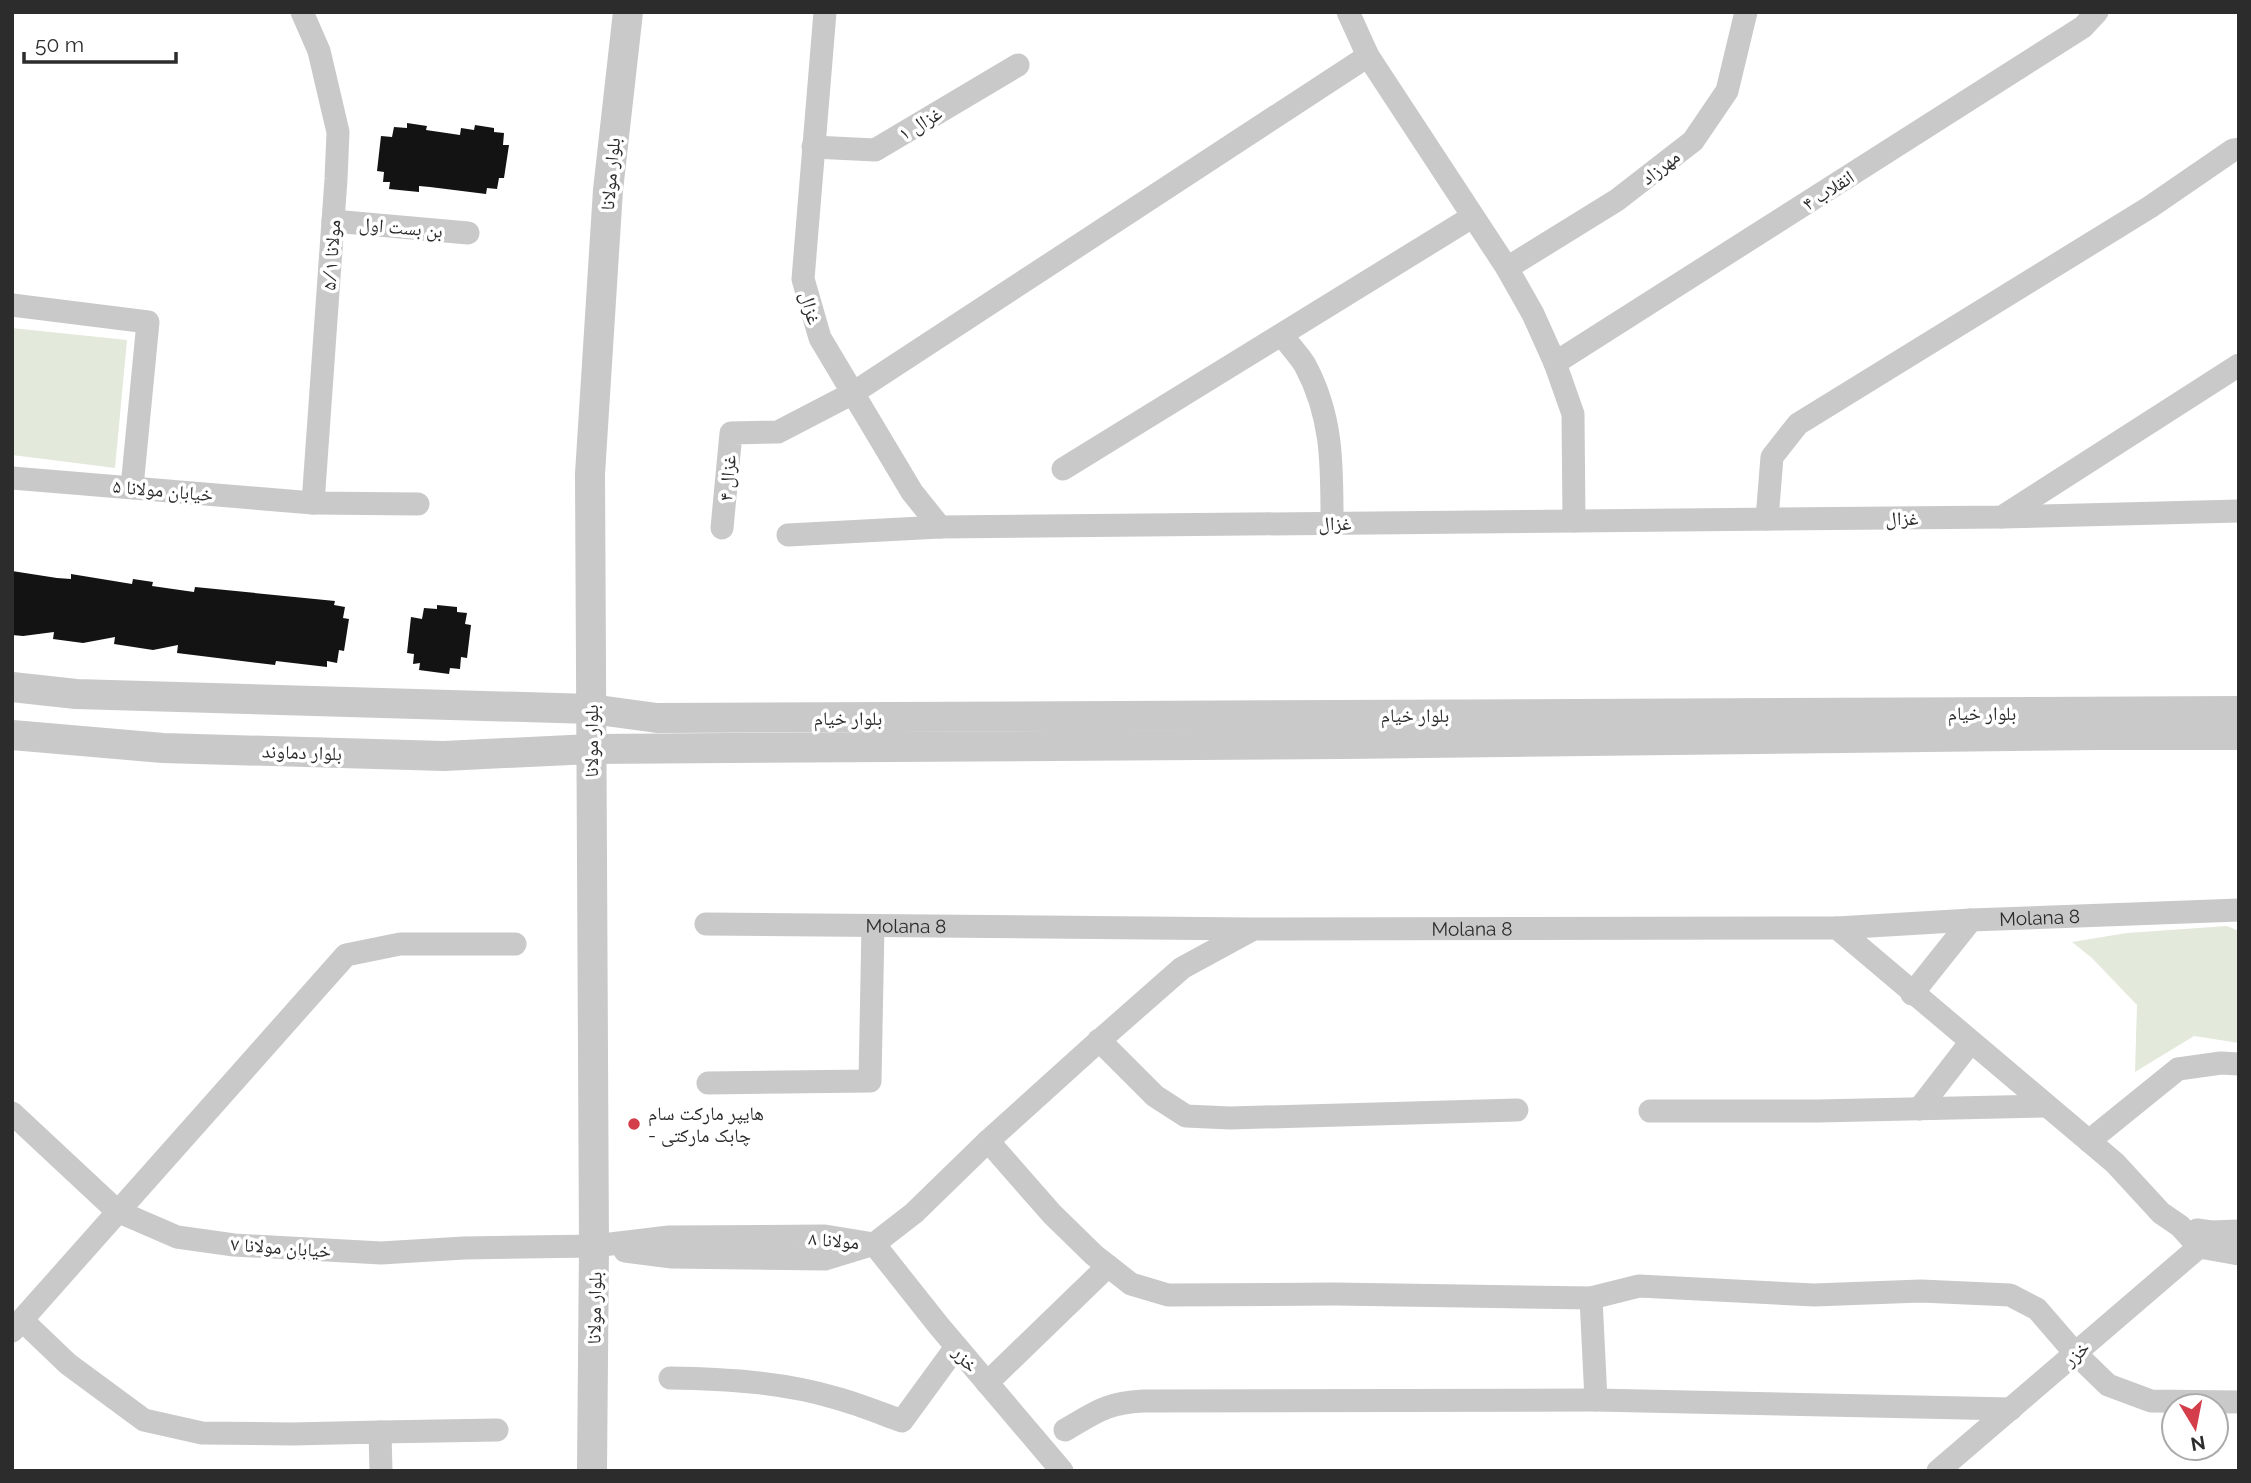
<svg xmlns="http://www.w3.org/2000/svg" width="2251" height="1483" font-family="Raleway,'Noto Naskh Arabic',sans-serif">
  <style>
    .green { fill: #e3e9db }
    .building { fill: #131313 }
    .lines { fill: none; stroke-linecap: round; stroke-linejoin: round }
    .minor { stroke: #c9c9c9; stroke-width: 23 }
    .tertiary { stroke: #c9c9c9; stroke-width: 30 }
    .poi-dot { fill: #d43e4a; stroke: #fff; stroke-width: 2.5 }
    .labels { text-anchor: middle; stroke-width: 7; stroke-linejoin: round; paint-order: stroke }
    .street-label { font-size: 19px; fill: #2c2c2c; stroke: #fff }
    .poi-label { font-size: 19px; fill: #2c2c2c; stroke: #fff; text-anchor: start }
  </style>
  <rect width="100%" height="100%" fill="#fff"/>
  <g class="green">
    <polygon points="12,328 127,340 115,468 12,455"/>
    <polygon points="2227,926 2239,931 2239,1043 2194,1036 2135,1072 2137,1005 2092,958 2072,942 2127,933"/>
  </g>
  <g class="building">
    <polygon points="407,123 427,126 426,130 460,135 461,128 474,130 475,125 494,128 494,132 504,133 503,145 509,145 504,178 499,178 497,189 487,188 486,194 430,187 419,186 419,192 389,189 390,182 383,182 384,172 377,171 381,136 392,137 394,127 407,128"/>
    <polygon points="12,571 57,578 71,579 71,574 132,584 133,579 153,582 152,586 194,592 195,587 335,601 334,605 345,607 343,618 349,619 344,651 339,650 337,663 327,661 327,667 276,661 275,665 177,653 178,645 153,650 114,644 115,637 83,643 53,639 54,632 23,636 12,635"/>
    <polygon points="437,605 457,607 457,612 467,613 465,624 471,625 467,658 461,657 460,669 450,668 449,674 419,670 420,663 413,664 414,654 407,653 411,617 422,619 424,608 437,609"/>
  </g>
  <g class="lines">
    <g class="minor">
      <polyline points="302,12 319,51 338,132 336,179 313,503"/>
      <polyline points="825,12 803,279 820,338 912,492 940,527 2002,517 2239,365"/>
      <polyline points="1348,12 1368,56 1507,268 1533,314 1555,363 1573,414 1574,521"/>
      <polyline points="813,147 875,150 1018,65"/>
      <polyline points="333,221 468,233"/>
      <polyline points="1507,268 1617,200 1693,141 1727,91 1746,12"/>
      <polyline points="12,305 148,322 132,487"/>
      <path d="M1282,335C1289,345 1299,355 1305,365C1333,417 1332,466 1332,523"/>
      <polyline points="1555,363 2083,27 2097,12"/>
      <polyline points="1063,469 1472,217"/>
      <polyline points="12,478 313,503 418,504"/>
      <polyline points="2002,517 2239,511"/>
      <polyline points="1767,519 1772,457 1798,424 2150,207 2233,150 2239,149"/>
      <polyline points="722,528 731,433 778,432 853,393 1368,56"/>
      <polyline points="788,535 940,527"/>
      <path id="s1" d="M706,924L1252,929L1837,928L1971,920L2239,910"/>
      <polyline points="1837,928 2115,1163 2161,1213 2180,1226 2199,1247 2239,1254"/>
      <polyline points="1912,994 1971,920"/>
      <polyline points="1099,1040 1155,1096 1186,1116 1230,1118 1517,1110"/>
      <polyline points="708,1083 870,1081 873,926"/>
      <polyline points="1919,1109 1970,1043"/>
      <polyline points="1650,1111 1818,1111 2046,1106"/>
      <polyline points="12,1113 117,1211 177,1237 234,1245 381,1253 464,1248 594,1246 669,1237 825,1236 874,1244"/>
      <polyline points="988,1141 1052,1214 1094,1255 1131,1284 1168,1295 1335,1294 1591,1298 1639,1286 1814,1295 1921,1291 2010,1295 2037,1309 2075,1353 2108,1385 2151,1401 2239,1402"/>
      <polyline points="2089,1141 2178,1069 2221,1063 2239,1064"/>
      <polyline points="2197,1230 2211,1232 2239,1231"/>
      <polyline points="874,1244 939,1326 1062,1471"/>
      <polyline points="625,1251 672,1257 825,1259 874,1244 914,1213 988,1141 1091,1048 1182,968 1250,931"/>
      <polyline points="1591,1298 1596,1400 2011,1409"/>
      <polyline points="22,1320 68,1364 144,1420 202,1433 292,1434 380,1432 381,1471"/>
      <polyline points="12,1331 346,955 400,944 515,944"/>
      <path d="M670,1378C726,1379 782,1382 836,1398C858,1404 880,1413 902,1421L956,1347"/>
      <polyline points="987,1383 1108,1266"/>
      <path d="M1065,1430C1096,1412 1106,1403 1143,1401L1596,1400"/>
      <polyline points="380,1432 497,1430"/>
      <polyline points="1938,1471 2199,1247 2211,1232"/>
    </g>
    <g class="tertiary">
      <polyline points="12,687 76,694 591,709 657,718 2239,711"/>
      <polyline points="12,735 163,748 444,756 591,749 1345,744 2099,735 2239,735"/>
      <polyline points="592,1471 594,1246 590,474 608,190 628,12"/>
    </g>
  </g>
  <circle class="poi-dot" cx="634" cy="1124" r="7"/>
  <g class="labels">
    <g class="street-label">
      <text transform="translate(920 123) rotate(-31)" y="7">غزال ۱</text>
      <text transform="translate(1660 167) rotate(-38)" y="7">مهرزاد</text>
      <text transform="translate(610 174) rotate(-85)" y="7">بلوار مولانا</text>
      <text transform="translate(1828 190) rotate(-33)" y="7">انقلاب ۴</text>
      <text transform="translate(401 227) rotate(5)" y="7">بن بست اول</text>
      <text transform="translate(331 255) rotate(-86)" y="7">مولانا ۵/۱</text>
      <text transform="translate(811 308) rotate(75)" y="7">غزال</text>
      <text transform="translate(727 478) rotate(-85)" y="7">غزال ۴</text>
      <text transform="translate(163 490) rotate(5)" y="7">خیابان مولانا ۵</text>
      <text transform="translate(1902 518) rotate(-1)" y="7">غزال</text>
      <text transform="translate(1335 523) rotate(-1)" y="7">غزال</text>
      <text x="1982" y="720">بلوار خیام</text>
      <text x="1415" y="722">بلوار خیام</text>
      <text x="848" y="725">بلوار خیام</text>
      <text transform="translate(591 741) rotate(-90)" y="7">بلوار مولانا</text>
      <text transform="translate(302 752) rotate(2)" y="7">بلوار دماوند</text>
      <text dy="7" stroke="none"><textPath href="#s1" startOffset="1334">Molana 8</textPath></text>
      <text dy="7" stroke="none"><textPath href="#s1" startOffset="200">Molana 8</textPath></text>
      <text dy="7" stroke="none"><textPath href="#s1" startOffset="766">Molana 8</textPath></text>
      <text transform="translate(834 1240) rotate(5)" y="7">مولانا ۸</text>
      <text transform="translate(281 1247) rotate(4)" y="7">خیابان مولانا ۷</text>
      <text transform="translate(594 1308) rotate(-89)" y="7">بلوار مولانا</text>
      <text transform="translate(2076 1353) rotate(-41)" y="7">خزر</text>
      <text transform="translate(966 1359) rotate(50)" y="7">خزر</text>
    </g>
    <g class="poi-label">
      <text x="648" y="1120">هایپر مارکت سام<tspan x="648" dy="22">- چابک مارکتی</tspan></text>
    </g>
  </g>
  <rect width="2251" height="1483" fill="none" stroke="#2c2c2c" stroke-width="28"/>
  <g transform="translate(2195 1427) rotate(170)"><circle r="33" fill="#ffffff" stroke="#ababab" stroke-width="2"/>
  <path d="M0-5L12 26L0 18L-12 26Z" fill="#d43e4a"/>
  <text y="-10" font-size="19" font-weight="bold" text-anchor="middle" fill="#2c2c2c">N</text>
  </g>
  <path d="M24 52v10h152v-10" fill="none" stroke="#2c2c2c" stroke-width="3.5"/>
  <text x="35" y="52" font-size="21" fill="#2c2c2c" stroke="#ffffff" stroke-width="5" paint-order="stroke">50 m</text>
</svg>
